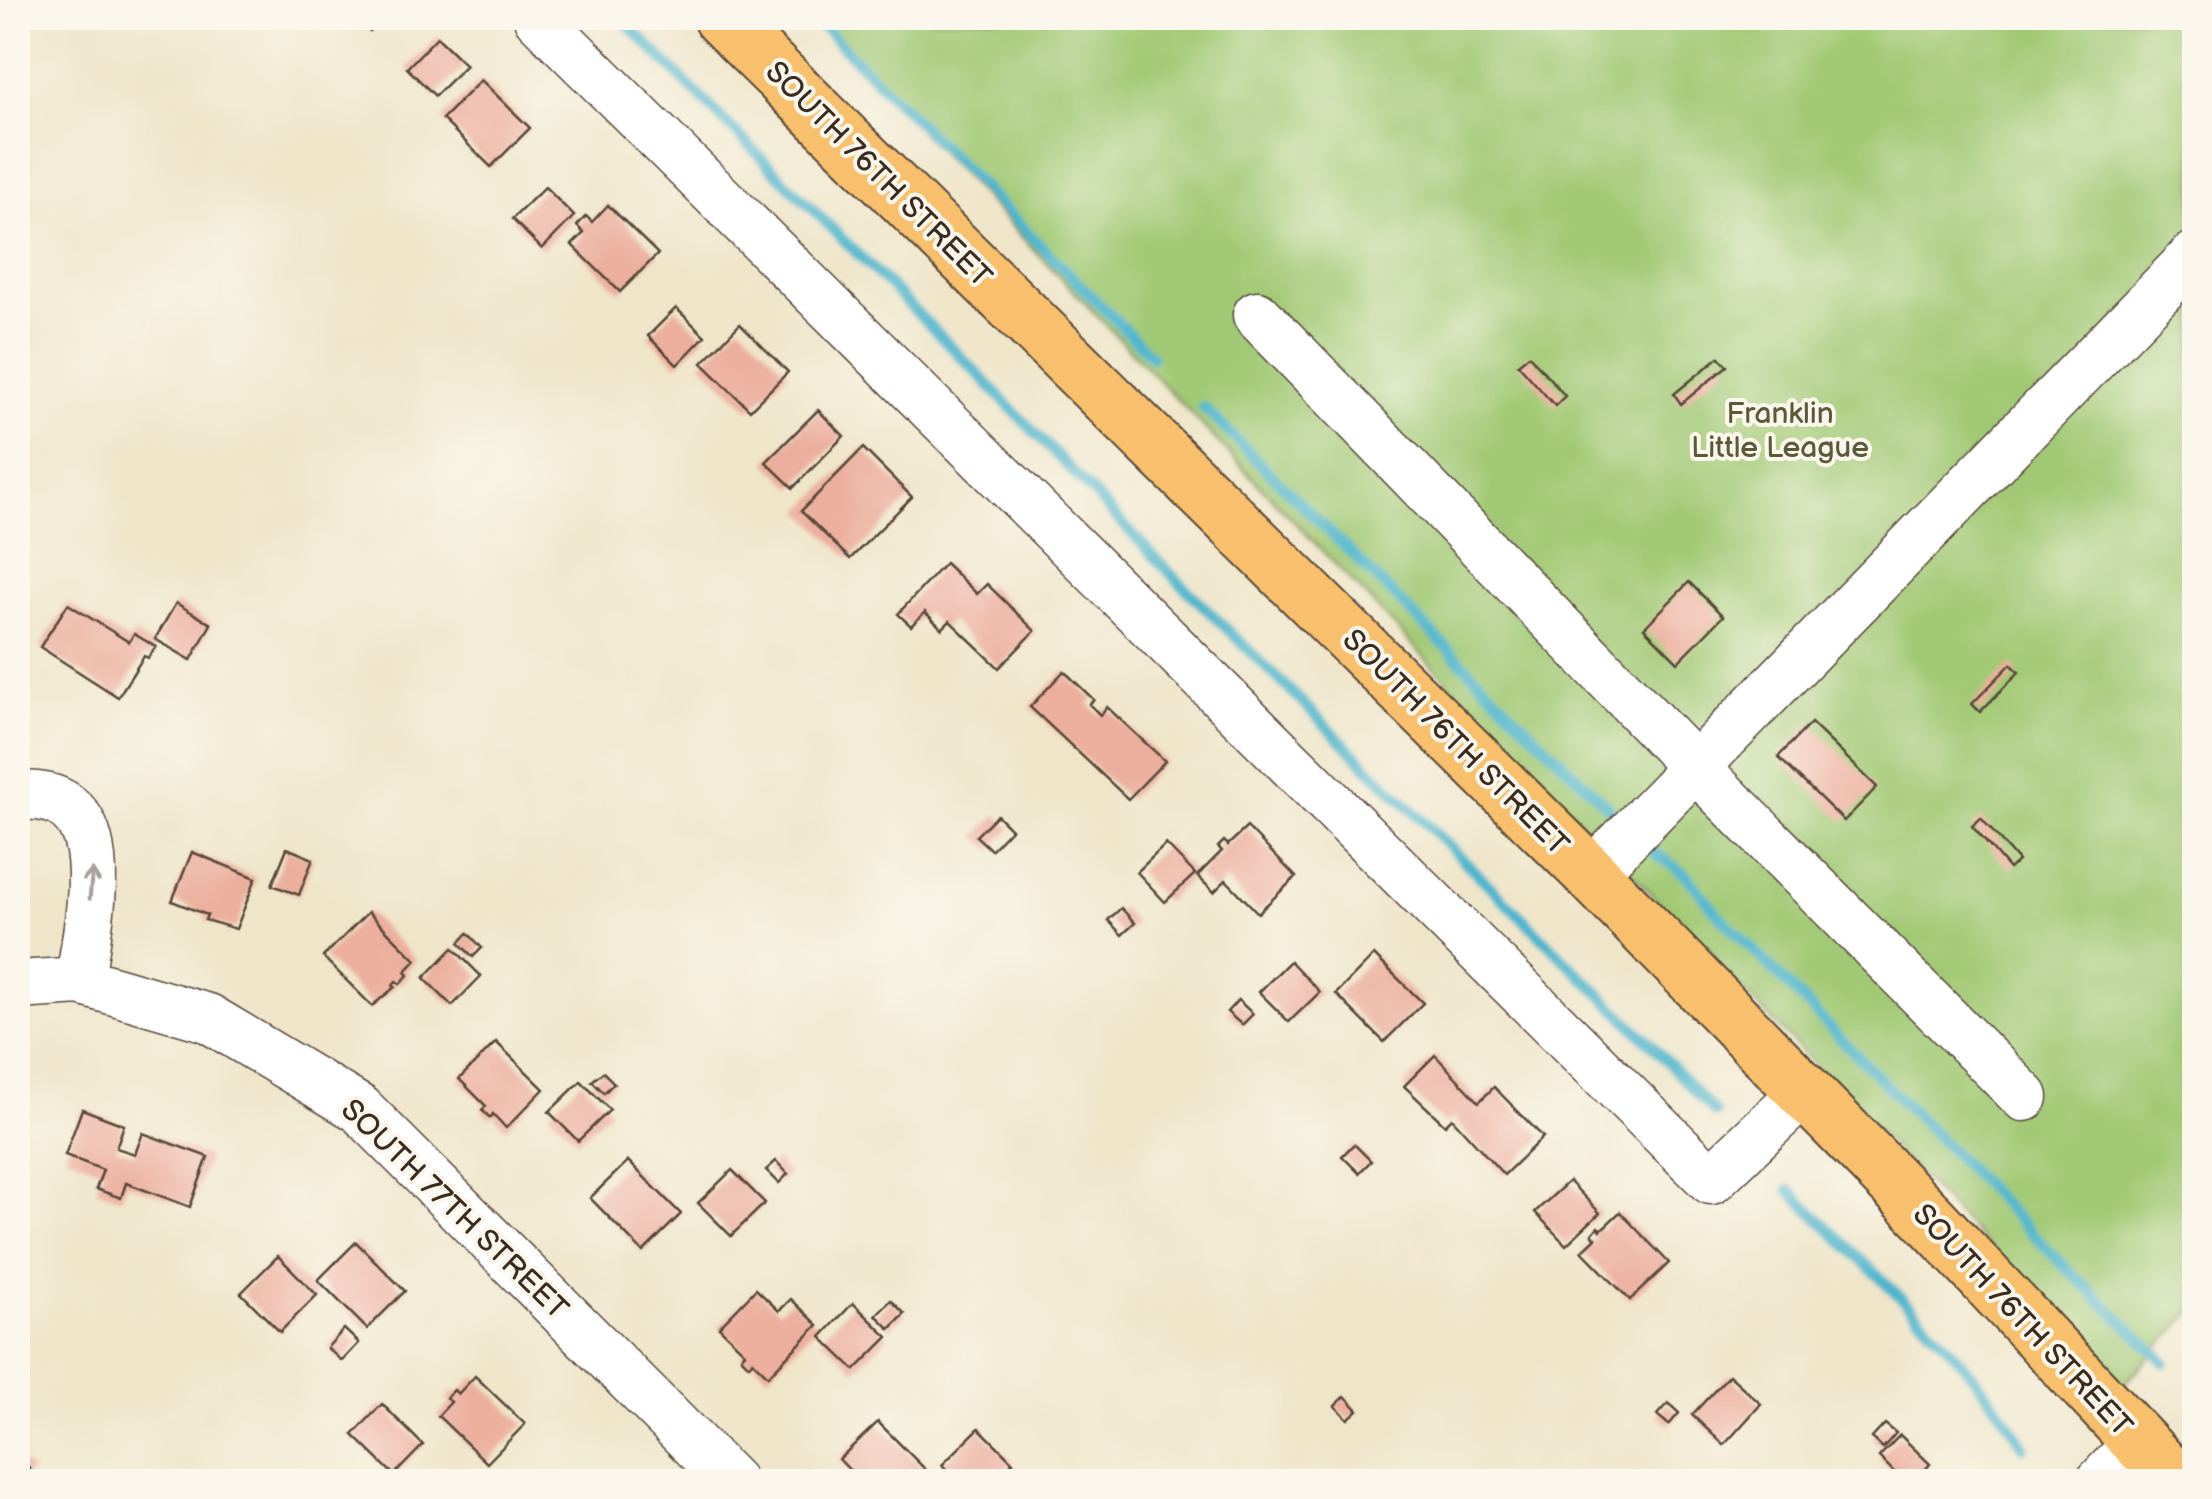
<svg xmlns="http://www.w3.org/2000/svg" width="2212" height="1499" font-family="'Balsamiq Sans',sans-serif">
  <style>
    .green { fill: #a1c974; stroke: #6e7a49; stroke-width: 2.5 }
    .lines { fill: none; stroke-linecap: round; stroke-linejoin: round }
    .stream { stroke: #4eb5cc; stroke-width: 11 }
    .building { fill: #ecaf9e }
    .minor-casing { stroke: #564638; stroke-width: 51 }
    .major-casing { stroke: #564638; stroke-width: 59 }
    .minor { stroke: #fff; stroke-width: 48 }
    .major { stroke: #f8bf6c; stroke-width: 55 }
    .oneway { stroke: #a79f9a }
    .labels { text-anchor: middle; stroke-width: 8; stroke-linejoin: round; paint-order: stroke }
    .street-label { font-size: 30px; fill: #3b2a1e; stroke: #fbf7ec }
    .park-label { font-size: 30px; fill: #5a5a38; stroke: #fbf7ec }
  </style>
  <rect width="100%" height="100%" fill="#fbf7ec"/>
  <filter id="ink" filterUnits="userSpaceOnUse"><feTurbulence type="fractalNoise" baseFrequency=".01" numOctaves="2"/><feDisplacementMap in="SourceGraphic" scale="20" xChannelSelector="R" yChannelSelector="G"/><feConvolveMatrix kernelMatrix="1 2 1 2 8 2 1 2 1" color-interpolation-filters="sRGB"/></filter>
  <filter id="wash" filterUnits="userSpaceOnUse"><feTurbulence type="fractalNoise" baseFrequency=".0048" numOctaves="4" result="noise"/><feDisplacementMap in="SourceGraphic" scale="40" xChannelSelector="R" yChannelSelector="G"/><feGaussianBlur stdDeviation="2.25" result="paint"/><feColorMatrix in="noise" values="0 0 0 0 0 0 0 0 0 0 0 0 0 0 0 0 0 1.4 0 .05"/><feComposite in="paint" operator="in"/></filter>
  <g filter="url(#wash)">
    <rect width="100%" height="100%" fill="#efe6ca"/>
    <polygon class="green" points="812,18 2194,18 2194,1310 2122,1386"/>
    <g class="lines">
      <g class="stream">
        <polyline points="621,18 979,375 1169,572 1649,1042 1715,1113"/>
        <polyline points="814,18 1152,357"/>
        <polyline points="1203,407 1610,809"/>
        <polyline points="1652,851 1686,875 1716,912 2059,1261 2165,1362"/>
        <path d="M1789,1190C1871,1271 1965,1348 2024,1447"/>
      </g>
    </g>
    <g id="blocks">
      <g class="building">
        <polygon points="356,18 383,18 370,31"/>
        <polygon points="437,37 466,65 435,96 407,68"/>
        <polygon points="481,80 530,128 491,167 442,119"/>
        <polygon points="545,187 574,216 542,249 512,219"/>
        <polygon points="608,205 658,254 620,292 572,245 584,233 577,226 586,216 592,222"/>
        <polygon points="676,308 705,336 677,365 648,336"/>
        <polygon points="740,324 788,372 750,410 702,363"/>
        <polygon points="1529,355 1565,396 1555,406 1518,364"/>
        <polygon points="1719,357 1727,366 1681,404 1674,394"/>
        <polygon points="818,410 844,436 793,488 766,462"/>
        <polygon points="863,448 912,497 850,559 801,511"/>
        <polygon points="945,563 977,594 987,584 1035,631 999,668 950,621 942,629 925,612 911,626 898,614"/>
        <polygon points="1689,582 1723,616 1678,662 1644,628"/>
        <polygon points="176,603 211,624 191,660 155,639"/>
        <polygon points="68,604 129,642 134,634 156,647 148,658 144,656 118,697 40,647"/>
        <polygon points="2011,664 2019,672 1980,712 1972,704"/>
        <polygon points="1064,671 1094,700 1089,704 1100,715 1107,707 1165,761 1128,799 1030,707"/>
        <polygon points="1811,723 1877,787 1844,821 1778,757"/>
        <polygon points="997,815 1011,829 991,850 976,836"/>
        <polygon points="1981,818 2018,861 2009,869 1972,826"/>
        <polygon points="1247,827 1296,877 1258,913 1226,880 1214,892 1197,876 1222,851 1218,847 1224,841 1228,845"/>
        <polygon points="1166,844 1195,874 1165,902 1137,872"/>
        <polygon points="287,848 313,859 299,895 272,885"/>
        <polygon points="192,852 256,878 236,929 205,920 207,915 172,901"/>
        <polygon points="1121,908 1135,923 1122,935 1108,920"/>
        <polygon points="368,912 416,960 405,972 408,975 400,984 396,981 393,985 395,987 372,1006 323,957"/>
        <polygon points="468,933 482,948 473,957 459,943"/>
        <polygon points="453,948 481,976 452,1006 424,978"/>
        <polygon points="1374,955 1423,1003 1384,1042 1336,994"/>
        <polygon points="1290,961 1320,992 1289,1022 1259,992"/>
        <polygon points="1238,1000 1253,1014 1242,1025 1227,1012"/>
        <polygon points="496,1042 544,1089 506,1128 493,1114 490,1118 482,1110 486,1106 459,1079"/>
        <polygon points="1435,1055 1479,1102 1494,1087 1543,1137 1504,1175 1452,1118 1445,1125 1404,1086"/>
        <polygon points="603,1072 614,1083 604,1093 592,1081"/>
        <polygon points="581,1081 610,1110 578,1141 549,1112"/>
        <polygon points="82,1109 124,1125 116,1148 135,1154 143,1133 208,1157 190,1207 126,1183 121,1198 96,1189 103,1170 65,1155"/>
        <polygon points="1354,1144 1371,1161 1359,1173 1342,1156"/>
        <polygon points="628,1161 681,1214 643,1252 590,1198"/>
        <polygon points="776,1161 788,1174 779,1183 766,1170"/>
        <polygon points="732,1170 765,1203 731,1236 698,1203"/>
        <polygon points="1569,1181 1600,1213 1566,1245 1535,1212"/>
        <polygon points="1620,1212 1669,1263 1630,1300 1582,1251 1596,1238 1592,1234 1598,1227 1601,1230"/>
        <polygon points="356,1242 405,1291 367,1329 318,1280"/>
        <polygon points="278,1256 317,1295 280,1332 241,1293"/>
        <polygon points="756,1289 779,1311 791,1299 818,1325 768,1376 753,1361 749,1365 741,1357 745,1352 719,1327"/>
        <polygon points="891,1300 905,1314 890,1329 876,1315"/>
        <polygon points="853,1303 888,1337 855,1370 821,1337"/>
        <polygon points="344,1329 359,1343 342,1361 327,1348"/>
        <polygon points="1729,1375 1761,1404 1724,1445 1692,1415"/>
        <polygon points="475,1376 525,1424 487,1463 438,1416 451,1402 446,1398 454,1390 458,1394"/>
        <polygon points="1345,1396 1358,1410 1348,1419 1335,1406"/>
        <polygon points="1668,1403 1679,1413 1669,1425 1657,1415"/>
        <polygon points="382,1404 423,1445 394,1475 353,1435"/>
        <polygon points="878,1422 925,1469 913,1482 861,1482 839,1459"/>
        <polygon points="1885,1424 1896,1433 1883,1448 1872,1438"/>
        <polygon points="979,1428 1013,1462 993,1482 959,1482 942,1465"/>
        <polygon points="1900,1435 1930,1464 1914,1482 1904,1482 1879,1457"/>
        <polygon points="18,1458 31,1470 20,1482 18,1482"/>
      </g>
    </g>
  </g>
  <g filter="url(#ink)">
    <use href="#blocks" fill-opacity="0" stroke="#564638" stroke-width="2.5"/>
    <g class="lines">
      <g class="minor-casing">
        <g id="minor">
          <polyline points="538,18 1711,1180 1804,1092"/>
          <polyline points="1257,315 1695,767 2024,1097"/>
          <path d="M18,796C123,787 88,918 80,981"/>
          <polyline points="1591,874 2194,256"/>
          <polyline points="18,985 80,981 208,1018 360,1109 732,1482"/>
          <polyline points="2100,1482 2137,1443"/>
        </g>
      </g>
      <g class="major-casing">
        <polyline id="major" points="721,18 1591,874 1929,1218 2177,1482"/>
      </g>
      <use href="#minor" class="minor"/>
      <use href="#major" class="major"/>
    </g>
    <defs><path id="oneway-shaft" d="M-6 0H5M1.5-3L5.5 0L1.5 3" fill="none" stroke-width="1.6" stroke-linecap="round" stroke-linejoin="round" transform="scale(2.5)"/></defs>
    <use class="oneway" href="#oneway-shaft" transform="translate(91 884) rotate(-85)"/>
  </g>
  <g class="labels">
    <g class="street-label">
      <text transform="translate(879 174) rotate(45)" y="10">SOUTH 76TH STREET</text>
      <text transform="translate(1456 742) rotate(45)" y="10">SOUTH 76TH STREET</text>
      <text transform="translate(455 1209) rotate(44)" y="10">SOUTH 77TH STREET</text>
      <text transform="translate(2023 1320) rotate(47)" y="10">SOUTH 76TH STREET</text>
    </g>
    <g class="park-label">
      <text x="1780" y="423">Franklin<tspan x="1780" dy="34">Little League</tspan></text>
    </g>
  </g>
  <rect width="2212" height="1499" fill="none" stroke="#fbf7ec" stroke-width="60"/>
</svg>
